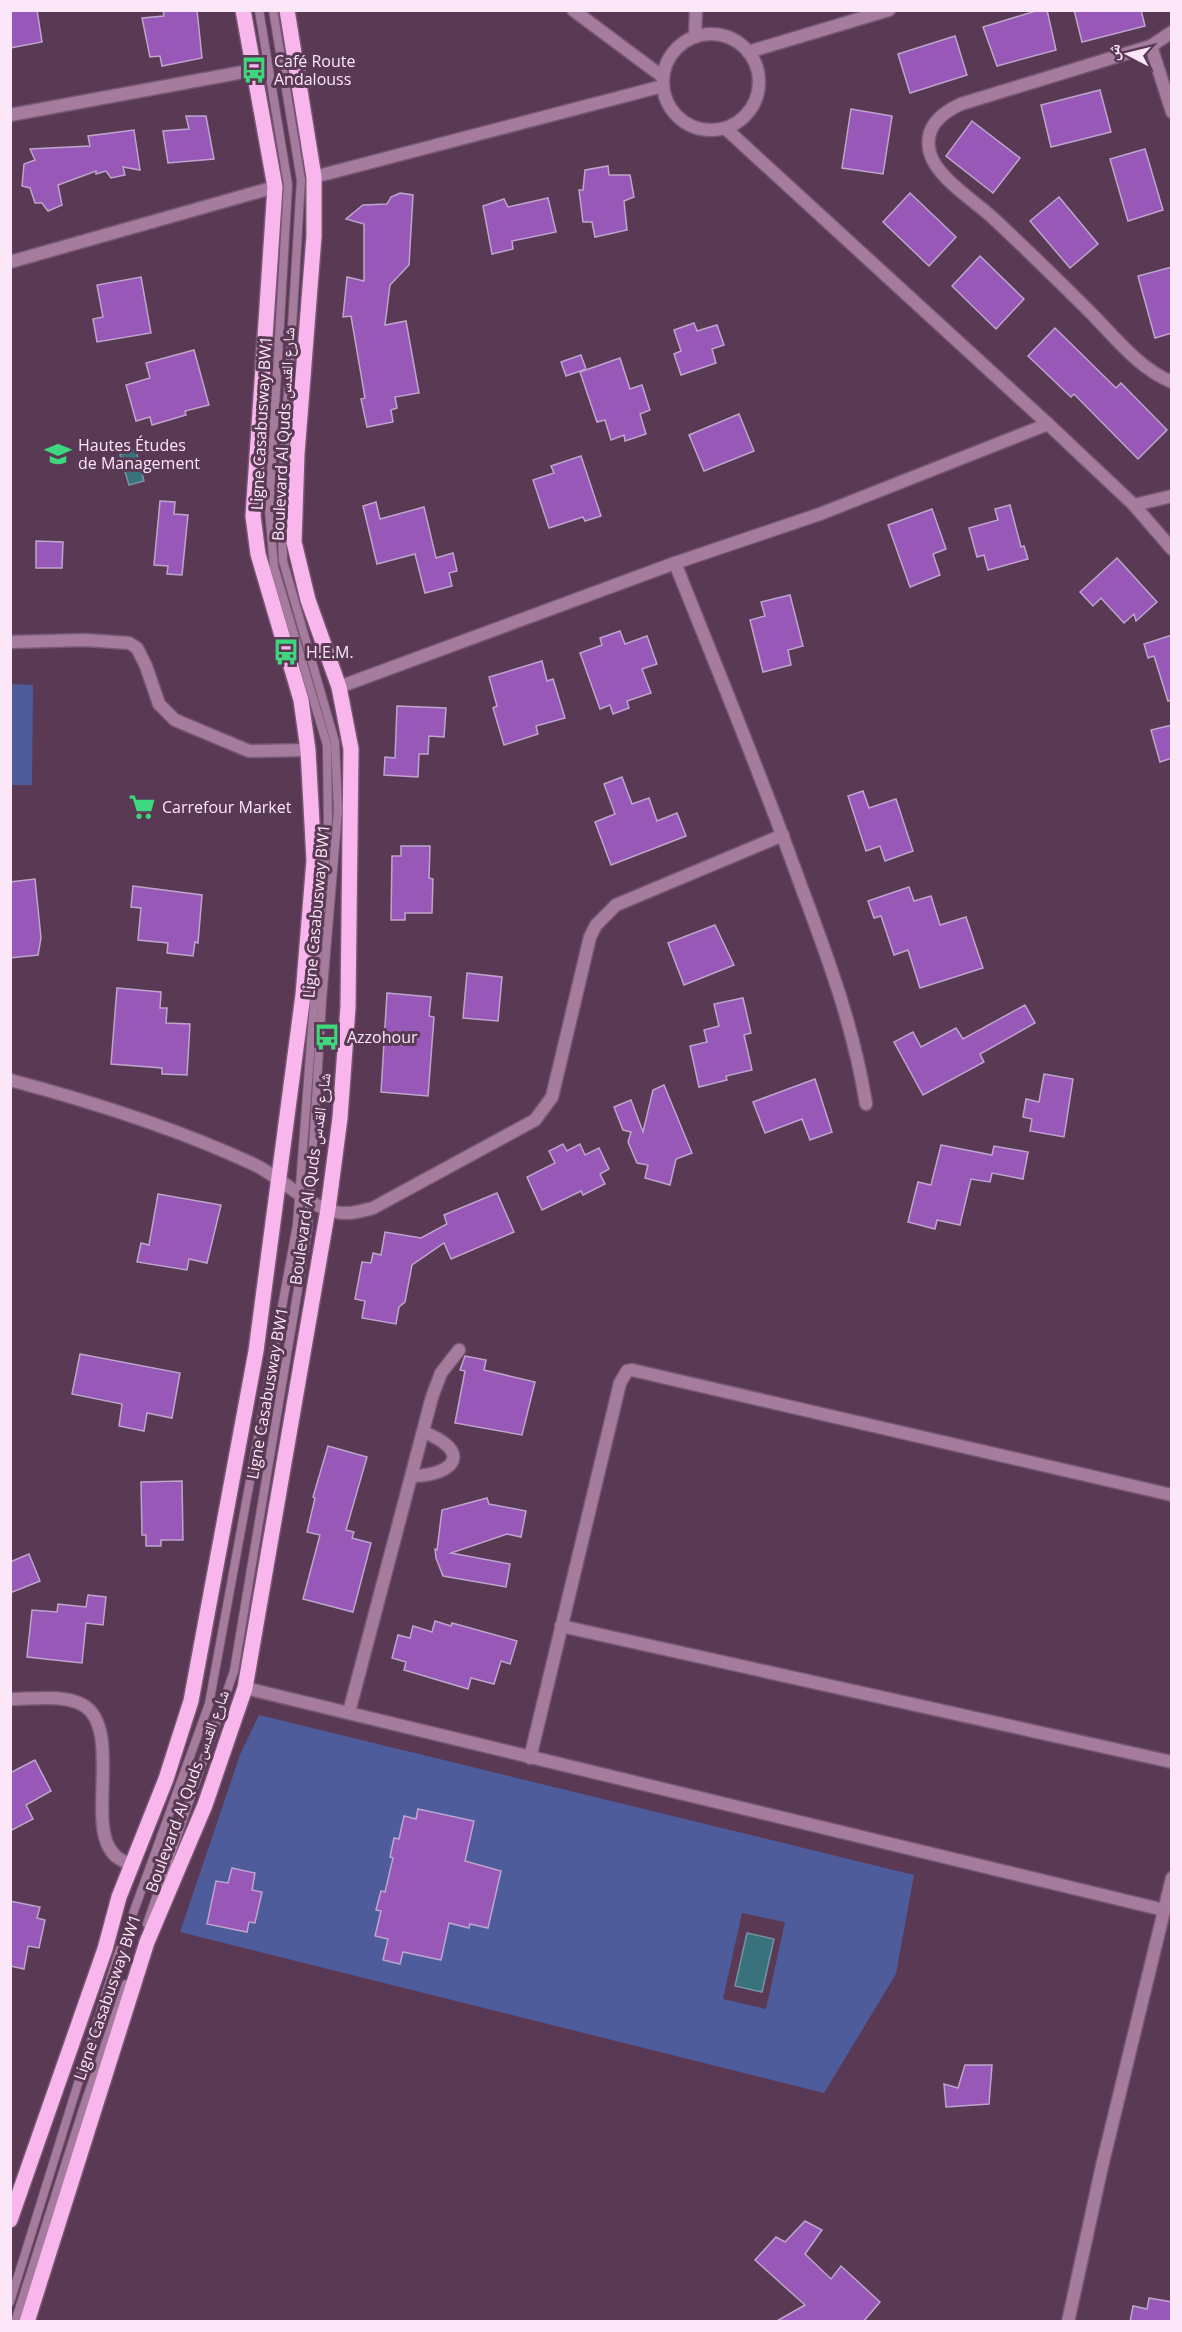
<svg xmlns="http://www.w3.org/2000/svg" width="1182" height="2332" font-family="'Open Sans','Noto Naskh Arabic',sans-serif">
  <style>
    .green { fill: #4e5c9c; fill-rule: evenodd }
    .water { fill: #39717d; stroke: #7494a2; stroke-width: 1.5 }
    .building { fill: #9758b7; stroke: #bea5cd; stroke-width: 1.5 }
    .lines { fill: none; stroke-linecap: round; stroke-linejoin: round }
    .lane-casing { stroke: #775872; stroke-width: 10 }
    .street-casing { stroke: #775872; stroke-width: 15 }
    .primary-casing { stroke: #775872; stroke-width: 18 }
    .lane { stroke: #a67c9e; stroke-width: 8 }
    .street { stroke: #a67c9e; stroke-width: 12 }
    .primary { stroke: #f9b6ed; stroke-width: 15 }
    .labels { text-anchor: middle; stroke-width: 6; stroke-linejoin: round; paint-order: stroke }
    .poi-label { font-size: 16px; fill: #fce7f8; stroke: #5a3955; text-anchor: start }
    .street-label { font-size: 16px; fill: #fce7f8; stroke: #5a3955 }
  </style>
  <rect width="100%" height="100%" fill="#5a3955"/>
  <g class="green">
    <polygon points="11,684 33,685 32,785 11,785"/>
    <path d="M259,1715L914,1875L896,1974L824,2093L180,1932L240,1755ZM419,1809L434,1813L430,1833L474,1821L465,1861L486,1866L488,1928L470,1924L468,1928L449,1923L441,1960L407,1933L400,1964L383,1960L388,1939L375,1936L381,1911V1891L400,1895L409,1861L390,1857L394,1838L399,1839L404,1816L416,1819ZM232,1868L255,1873L252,1890L262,1893L256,1923L249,1922L247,1932L207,1923L216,1881L228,1883ZM742,1913L785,1922L766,2009L723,1999Z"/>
  </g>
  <g class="water">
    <polygon points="127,448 136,451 144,481 129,485 120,455"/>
    <polygon points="747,1933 774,1939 762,1992 735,1986"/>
  </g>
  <g class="building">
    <polygon points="10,10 37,10 42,42 10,48"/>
    <polygon points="163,10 197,10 202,58 162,66 160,56 150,57 142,18 164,16"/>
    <polygon points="1039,10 1047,10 1056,50 997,66 983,27"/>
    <polygon points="1074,10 1141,10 1145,26 1082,42"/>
    <polygon points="955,36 967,75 910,93 898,54"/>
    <polygon points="1100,90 1111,132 1051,147 1041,105"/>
    <polygon points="851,109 892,116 883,174 842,168"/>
    <polygon points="186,116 206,116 214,159 168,163 163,131 189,129"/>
    <polygon points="972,121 1020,158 993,193 946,156"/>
    <polygon points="134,130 140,170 123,167 125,175 111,178 106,171 96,174 96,171 58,185 62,205 48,211 42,203 35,203 30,188 22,186 24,164 35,160 30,149 90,146 88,136"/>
    <polygon points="1145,149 1163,210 1128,221 1110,159"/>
    <polygon points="608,166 609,175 630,175 634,197 624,201 627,230 595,237 592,222 583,222 579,190 583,190 585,170"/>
    <polygon points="400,193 413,195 409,265 390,285 385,325 406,321 419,393 395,397 397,408 391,410 393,422 367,427 361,399 365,398 351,316 343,317 347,277 364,281 364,224 346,219 363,205 387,204 391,197"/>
    <polygon points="910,193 956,237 929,266 883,222"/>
    <polygon points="1059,197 1098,244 1070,268 1030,221"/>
    <polygon points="548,198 556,232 512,241 513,249 492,254 483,206 504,199 508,207"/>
    <polygon points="980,256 1024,299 996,329 952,286"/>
    <polygon points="1172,267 1172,333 1155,338 1138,276"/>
    <polygon points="141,277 151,333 97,342 93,319 103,317 97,285"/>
    <polygon points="694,323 697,331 717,325 724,345 712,349 716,363 681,375 674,354 681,351 674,330"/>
    <polygon points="1055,328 1116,388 1121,383 1167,430 1138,459 1074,394 1071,397 1028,356"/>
    <polygon points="194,350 209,405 185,411 186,415 152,425 150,417 136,421 126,385 150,378 146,363"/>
    <polygon points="581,355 586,369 566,376 561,362"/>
    <polygon points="620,358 630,389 642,385 650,410 640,414 646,434 625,441 624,435 611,440 605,420 597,422 580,372"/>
    <polygon points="739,414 754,451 704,471 689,435"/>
    <polygon points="581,456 601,516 585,521 583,517 549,528 533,480 554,473 551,466"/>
    <polygon points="160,501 175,502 174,514 188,515 182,575 167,574 168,566 154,565"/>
    <polygon points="376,502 380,519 424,507 436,558 453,553 457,571 449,573 452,586 425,593 415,554 377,564 363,506"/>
    <polygon points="1010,505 1021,547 1024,546 1028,559 988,570 984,555 977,557 969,528 998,520 995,509"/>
    <polygon points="932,509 946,549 933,554 940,575 910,587 888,525"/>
    <polygon points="36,541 63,542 62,568 36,568"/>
    <polygon points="1117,558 1157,602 1136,621 1134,614 1124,623 1101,598 1093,606 1080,592"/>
    <polygon points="790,595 803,646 788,650 791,665 763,672 750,620 765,616 761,602"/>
    <polygon points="620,631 625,644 647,636 657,664 642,669 651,693 627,701 629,708 613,714 610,705 600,709 580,653 602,645 600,638"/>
    <polygon points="1172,635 1172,700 1168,701 1154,656 1148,658 1144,644"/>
    <polygon points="542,661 547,681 553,679 565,718 536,726 538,734 504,745 493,708 497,706 489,677"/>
    <polygon points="397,706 446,708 444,737 429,736 428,754 419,754 418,777 384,775 385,757 395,758"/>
    <polygon points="1172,725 1172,758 1160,762 1151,730"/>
    <polygon points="622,777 632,804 649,798 657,821 677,813 686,836 611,865 595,822 615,814 604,784"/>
    <polygon points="863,791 869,808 896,799 913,851 885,861 880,846 866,851 848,796"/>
    <polygon points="401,846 430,846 429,878 433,879 432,913 405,913 405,920 391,920 392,856 401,856"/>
    <polygon points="35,879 41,938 38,955 10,958 10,882"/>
    <polygon points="133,886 202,895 198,943 195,942 193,956 167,953 168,943 138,940 141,908 131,907"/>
    <polygon points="909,887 914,901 931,896 940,925 966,917 983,968 920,988 908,950 894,955 881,916 874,918 868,901"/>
    <polygon points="715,925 734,965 684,985 668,943"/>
    <polygon points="467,973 502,977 498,1021 463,1018"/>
    <polygon points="117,988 161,992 160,1008 167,1008 166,1023 190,1024 187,1075 162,1074 162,1068 111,1064"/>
    <polygon points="387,993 431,997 429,1016 434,1017 428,1096 381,1092"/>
    <polygon points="743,998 751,1033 744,1035 752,1070 726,1076 727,1080 699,1087 690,1046 707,1042 704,1030 719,1026 714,1004"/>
    <polygon points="1025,1005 1035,1023 980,1054 984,1062 923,1095 894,1042 913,1032 921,1047 956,1028 963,1039"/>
    <polygon points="1044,1074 1073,1079 1064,1137 1030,1131 1032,1119 1023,1117 1026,1099 1039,1102"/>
    <polygon points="815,1079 832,1132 810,1140 802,1119 765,1133 753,1102"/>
    <polygon points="664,1085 692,1153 676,1159 670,1185 645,1178 648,1165 637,1163 628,1142 631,1132 623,1130 614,1107 631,1100 643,1132 653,1090"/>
    <polygon points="563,1144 567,1151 580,1144 585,1155 599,1148 609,1169 600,1174 605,1184 583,1195 581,1191 542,1210 527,1177 555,1163 549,1151"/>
    <polygon points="941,1145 992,1155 994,1146 1028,1152 1023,1179 992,1173 990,1182 971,1179 960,1225 937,1220 935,1229 908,1222 918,1182 931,1185"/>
    <polygon points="497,1193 514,1232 451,1259 444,1243 412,1265 405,1302 399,1307 396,1324 362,1318 365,1301 355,1299 362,1262 371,1263 373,1253 381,1255 385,1232 421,1238 447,1224 444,1215"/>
    <polygon points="158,1194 221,1205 207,1263 189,1259 187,1270 137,1262 141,1243 149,1245"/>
    <polygon points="80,1354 180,1373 172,1418 147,1413 144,1431 119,1426 122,1404 72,1394"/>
    <polygon points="465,1356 486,1360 484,1370 535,1382 522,1435 455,1423 465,1371 460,1370"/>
    <polygon points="328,1446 367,1457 346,1530 354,1532 352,1538 371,1543 353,1612 303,1599 320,1535 307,1532 315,1498 313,1497"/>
    <polygon points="182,1481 183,1540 161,1540 161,1546 146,1546 146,1535 142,1535 141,1482"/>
    <polygon points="487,1498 489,1504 526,1511 521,1537 507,1534 451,1553 510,1564 506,1587 443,1576 436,1558 435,1549 437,1550 442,1510"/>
    <polygon points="29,1554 40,1581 10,1593 10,1562"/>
    <polygon points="88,1595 106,1597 103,1625 86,1623 82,1663 27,1657 32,1610 57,1612 58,1604 86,1607"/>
    <polygon points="435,1621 451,1626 452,1623 517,1641 510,1664 501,1661 494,1684 471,1678 468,1689 404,1670 406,1662 392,1658 398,1635 410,1638 413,1626 432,1632"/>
    <polygon points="35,1760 51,1791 26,1805 33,1819 10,1831 10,1773"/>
    <polygon points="418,1809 474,1821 465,1861 501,1871 488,1928 470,1924 469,1928 449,1923 441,1960 403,1952 400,1964 383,1960 388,1939 375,1936 381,1911 376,1910 381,1891 385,1892 393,1858 390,1857 394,1838 399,1839 404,1816 416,1819"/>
    <polygon points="232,1868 255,1873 252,1890 262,1892 255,1923 249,1922 247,1932 207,1924 216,1881 228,1883"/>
    <polygon points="10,1901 40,1907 37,1918 45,1920 39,1948 28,1946 24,1969 10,1966"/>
    <polygon points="965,2065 992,2065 989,2104 946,2107 944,2084 958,2088"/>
    <polygon points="805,2221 822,2230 805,2254 831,2279 841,2266 880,2302 863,2322 775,2322 805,2305 755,2260 776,2237 785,2242"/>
    <polygon points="1149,2298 1172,2302 1172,2322 1130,2322 1133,2306 1147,2309"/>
  </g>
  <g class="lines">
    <g class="lane-casing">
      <g id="lane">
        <polyline points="147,1924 234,1671 308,1229 322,1001 338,810 335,742 283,561 281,507 301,180 273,10"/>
        <polyline points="10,2302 118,1955 209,1704 297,1225 328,820 327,745 274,567 269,510 288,185 259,10"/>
        <polyline points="15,2322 83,2109 126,1984"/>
      </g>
    </g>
    <g class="street-casing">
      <g id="street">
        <polyline points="573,10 663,77"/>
        <path d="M1172,32L1151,46L961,104C941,113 923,128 930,153C936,177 975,201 993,218C1025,248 1057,279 1089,311C1113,335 1139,369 1172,382"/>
        <circle cx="711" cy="82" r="48"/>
        <polyline points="695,37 696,10"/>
        <polyline points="1151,46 1172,112"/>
        <polyline points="748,52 889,10"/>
        <polyline points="10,115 254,70"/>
        <polyline points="725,128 1048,424 1134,505 1172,549"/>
        <polyline points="314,177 663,86"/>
        <polyline points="10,262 275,187"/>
        <polyline points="1134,505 1172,496"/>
        <path d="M675,563C718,671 762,777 801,886C828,958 854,1028 866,1104"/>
        <polyline points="10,642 85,640 129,643 137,648 146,666 159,704 175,720 249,751 308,750"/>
        <polyline points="339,687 675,563 820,514 1048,424"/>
        <path d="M10,1080C93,1102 176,1128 253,1164C282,1177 304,1205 336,1212C349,1215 361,1211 373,1208L535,1120L552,1097L590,937L596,925L616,905L783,835"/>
        <path d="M412,1476C458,1475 471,1450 423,1432"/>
        <polyline points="561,1626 1172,1762"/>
        <polyline points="245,1688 1164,1910"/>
        <path d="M10,1699C32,1699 64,1694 83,1705C121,1727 89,1818 110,1849C115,1858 123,1861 132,1865"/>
        <polyline points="349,1712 432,1397 441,1373 459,1350"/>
        <polyline points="530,1758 620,1383 627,1371 632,1370 1172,1495"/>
        <polyline points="1068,2322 1102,2166 1172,1878"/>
      </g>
    </g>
    <g class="primary-casing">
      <g id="primary">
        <polyline points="10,2220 105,1949 119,1897 166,1779 191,1701 256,1351 303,995 314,860 308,750 301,700 258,554 253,516 275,187 243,10"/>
        <polyline points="27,2322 147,1942 205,1805 245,1688 328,1209 340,1118 348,1007 351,749 339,687 308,600 294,542 297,454 314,236 314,177 287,10"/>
      </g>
    </g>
    <use href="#lane" class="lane"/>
    <use href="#street" class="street"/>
    <use href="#primary" class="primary"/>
  </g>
  <defs>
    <g id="bus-bare" transform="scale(2.07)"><path d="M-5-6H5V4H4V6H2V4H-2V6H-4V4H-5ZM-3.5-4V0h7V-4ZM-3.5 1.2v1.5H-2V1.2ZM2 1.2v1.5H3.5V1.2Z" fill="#3ed77d" stroke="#5a3955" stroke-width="2.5" paint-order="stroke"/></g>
    <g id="university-bare" transform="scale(2.07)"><path d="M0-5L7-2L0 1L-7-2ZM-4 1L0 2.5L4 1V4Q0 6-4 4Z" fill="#3ed77d" stroke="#5a3955" stroke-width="2.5" paint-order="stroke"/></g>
    <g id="supermarket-bare" transform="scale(2.07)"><path d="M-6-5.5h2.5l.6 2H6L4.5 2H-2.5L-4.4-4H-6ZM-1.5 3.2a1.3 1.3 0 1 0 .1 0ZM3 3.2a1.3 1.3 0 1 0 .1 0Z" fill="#3ed77d" stroke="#5a3955" stroke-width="2.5" paint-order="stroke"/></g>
  </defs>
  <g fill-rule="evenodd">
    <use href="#bus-bare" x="254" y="70"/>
    <use href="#university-bare" x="58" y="454"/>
    <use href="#bus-bare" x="286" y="652"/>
    <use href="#supermarket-bare" x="142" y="807"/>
    <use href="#bus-bare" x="327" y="1037"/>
  </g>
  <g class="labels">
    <g class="poi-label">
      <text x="274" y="67">Café Route<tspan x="274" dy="18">Andalouss</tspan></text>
      <text x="78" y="451">Hautes Études<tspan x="78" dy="18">de Management</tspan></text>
      <text x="306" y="658">H.E.M.</text>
      <text x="162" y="813">Carrefour Market</text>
      <text x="347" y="1043">Azzohour</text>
    </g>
    <g class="street-label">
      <text transform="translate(261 423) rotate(-87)" y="6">Ligne Casabusway BW1</text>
      <text transform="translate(283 434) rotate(-87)" y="6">Boulevard Al Quds شارع القدس</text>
      <text transform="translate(316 911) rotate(-85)" y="6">Ligne Casabusway BW1</text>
      <text transform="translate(310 1179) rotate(-82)" y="6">Boulevard Al Quds شارع القدس</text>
      <text transform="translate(267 1393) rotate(-80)" y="6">Ligne Casabusway BW1</text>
      <text transform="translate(187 1791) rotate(-70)" y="6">Boulevard Al Quds شارع القدس</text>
      <text transform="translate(107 1997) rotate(-71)" y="6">Ligne Casabusway BW1</text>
    </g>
  </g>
  <rect width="1182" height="2332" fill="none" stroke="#fce7f8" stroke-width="24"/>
  <g transform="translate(1128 54) rotate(277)" stroke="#5a3955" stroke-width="4.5" paint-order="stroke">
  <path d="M0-4.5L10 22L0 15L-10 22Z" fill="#fce7f8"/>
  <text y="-9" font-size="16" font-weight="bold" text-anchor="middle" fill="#fce7f8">ش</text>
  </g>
</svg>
